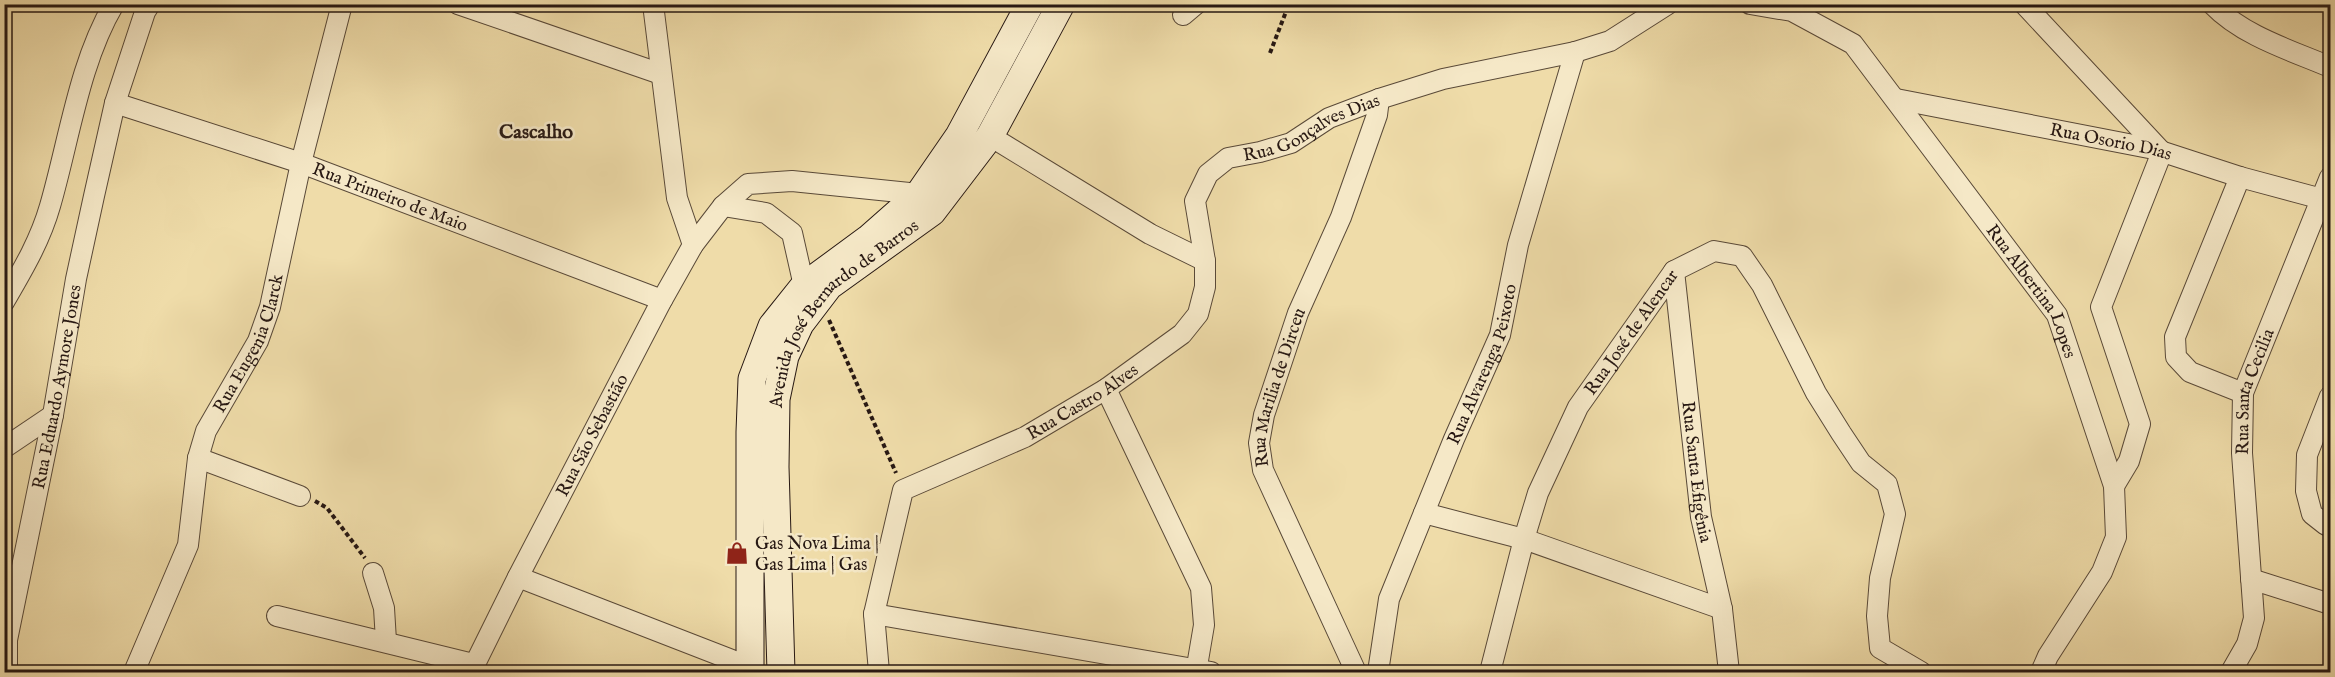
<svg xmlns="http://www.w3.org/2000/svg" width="2335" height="677" font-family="'IM FELL English',serif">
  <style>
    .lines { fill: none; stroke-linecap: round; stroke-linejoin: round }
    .minor-casing { stroke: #594938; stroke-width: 22 }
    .secondary-casing { stroke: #271813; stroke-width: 29 }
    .path { stroke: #271813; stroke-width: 4; stroke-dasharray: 4.5 3; stroke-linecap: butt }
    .minor { stroke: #f5e8c7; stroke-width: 20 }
    .secondary { stroke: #f5e8c7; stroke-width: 27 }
    .labels { text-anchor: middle; stroke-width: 5; stroke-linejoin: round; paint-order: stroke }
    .street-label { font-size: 18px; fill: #271813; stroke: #f5e8c7 }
    .poi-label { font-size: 18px; fill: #271813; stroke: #f5e8c7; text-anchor: start }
    .neighbourhood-label { font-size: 20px; font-weight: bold; fill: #271813; stroke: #f5e8c7 }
  </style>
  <rect width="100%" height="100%" fill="#efdca9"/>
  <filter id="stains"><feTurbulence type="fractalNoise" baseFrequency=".00333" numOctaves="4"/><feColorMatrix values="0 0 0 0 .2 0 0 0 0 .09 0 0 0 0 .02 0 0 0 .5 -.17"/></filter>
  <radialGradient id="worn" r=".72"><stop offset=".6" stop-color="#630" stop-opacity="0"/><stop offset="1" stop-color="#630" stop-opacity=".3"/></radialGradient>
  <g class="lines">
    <g class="minor-casing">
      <g id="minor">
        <polyline points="458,4 661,74"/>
        <polyline points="653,4 677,198 693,245"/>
        <path id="s1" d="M1750,4L1792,11L1853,44L2057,315L2114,486L2116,537L2102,572L2048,656L2041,672"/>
        <polyline points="2024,4 2162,152 2101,307 2140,424 2129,461 2114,486"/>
        <path d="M2212,4C2243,36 2290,50 2330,67"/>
        <polyline points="1183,15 1196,4"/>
        <path id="s2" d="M1896,99L2154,149L2240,177L2322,199"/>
        <path id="s3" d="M115,103L301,163L662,300"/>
        <polyline points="990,136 1150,234 1205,261"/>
        <polyline points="2240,177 2175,337 2176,357 2190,372 2243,393"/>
        <polyline points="723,206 766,213 792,233 804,286"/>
        <path id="s4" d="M1674,271L1701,517L1722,609L1729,672"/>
        <path d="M4,302C22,271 40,241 50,206C69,141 79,63 114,4"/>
        <polyline points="1106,389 1201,588 1204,625 1196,672"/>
        <polyline points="2330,396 2307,455 2306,491 2312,514 2326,525 2330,525"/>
        <polyline points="4,448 53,415"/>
        <polyline points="198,458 300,496"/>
        <polyline points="1424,513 1524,539 1722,609"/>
        <polyline points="373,573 384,608 386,641"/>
        <polyline points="518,577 750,667"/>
        <polyline points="2251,579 2330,604"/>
        <polyline points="874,614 1211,672"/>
        <polyline points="277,616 473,664"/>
        <path id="s5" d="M7,672V640L53,415L76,279L94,196L115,103L145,12L150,4"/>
        <path id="s6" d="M134,672L188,545L198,458L206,431L258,341L270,307L301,163L342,4"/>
        <path id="s7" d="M471,672L518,577L662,300L693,245L723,206L748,184L792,181L919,194"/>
        <path id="s8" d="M879,672L874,614L903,490L1025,437L1106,389L1182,334L1198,314L1205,287V261L1195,201L1208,174L1228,158L1260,152L1291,143L1329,118L1379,99L1443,79L1575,52L1610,41L1668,4"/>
        <path id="s9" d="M1356,672L1263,470L1259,443L1264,415L1298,313L1341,217L1377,115L1379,99"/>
        <path id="s10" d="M1378,672L1389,599L1454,439L1500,335L1518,245L1575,52"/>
        <path id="s11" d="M1490,672L1524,539L1538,493L1578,407L1674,271L1714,251L1742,256L1762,285L1816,393L1841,433L1861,463L1887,484L1895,514L1880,578L1877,616L1880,648L1921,672"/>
        <path id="s12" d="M2231,672L2247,644L2254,618L2242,453L2243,393L2330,177"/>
      </g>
    </g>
    <g class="secondary-casing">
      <g id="secondary">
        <polyline points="750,672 750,432 752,379 772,326 804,286 868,239 919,194 959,136 1030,4"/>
        <path id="s13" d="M781,672L775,467L776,399L785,356L800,324L829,286L932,212L990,136L1061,4"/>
      </g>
    </g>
    <g class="path">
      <polyline points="1270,53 1289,4"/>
      <polyline points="829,320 896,473"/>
      <polyline points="315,501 327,508 365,558"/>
    </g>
    <use href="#minor" class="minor"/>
    <use href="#secondary" class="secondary"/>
  </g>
  <defs>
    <g id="shop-bare" transform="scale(1.8)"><path d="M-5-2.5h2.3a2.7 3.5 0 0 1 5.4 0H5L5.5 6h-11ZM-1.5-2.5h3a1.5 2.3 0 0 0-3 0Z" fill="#8f2418" stroke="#f5e8c7" stroke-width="2.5" paint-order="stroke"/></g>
  </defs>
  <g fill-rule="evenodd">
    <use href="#shop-bare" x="737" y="553"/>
  </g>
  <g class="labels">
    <g class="street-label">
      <text dy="6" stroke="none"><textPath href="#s8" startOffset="792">Rua Gonçalves Dias</textPath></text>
      <text dy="6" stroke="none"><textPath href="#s2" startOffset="219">Rua Osorio Dias</textPath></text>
      <text dy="6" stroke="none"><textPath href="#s3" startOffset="291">Rua Primeiro de Maio</textPath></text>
      <text dy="6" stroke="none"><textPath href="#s1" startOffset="418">Rua Albertina Lopes</textPath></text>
      <text dy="6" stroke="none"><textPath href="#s13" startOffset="386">Avenida José Bernardo de Barros</textPath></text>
      <text dy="6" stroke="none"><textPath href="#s11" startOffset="372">Rua José de Alencar</textPath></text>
      <text dy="6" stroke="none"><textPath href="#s6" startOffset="352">Rua Eugenia Clarck</textPath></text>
      <text dy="6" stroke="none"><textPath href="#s10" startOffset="327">Rua Alvarenga Peixoto</textPath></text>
      <text dy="6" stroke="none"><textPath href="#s5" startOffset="290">Rua Eduardo Aymore Jones</textPath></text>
      <text dy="6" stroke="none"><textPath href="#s9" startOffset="308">Rua Marilia de Dirceu</textPath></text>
      <text dy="6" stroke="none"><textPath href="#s12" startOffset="288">Rua Santa Cecilia</textPath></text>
      <text dy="6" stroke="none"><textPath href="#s8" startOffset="386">Rua Castro Alves</textPath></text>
      <text dy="6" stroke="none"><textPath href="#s7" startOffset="266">Rua São Sebastião</textPath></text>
      <text dy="6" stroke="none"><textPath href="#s4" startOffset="202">Rua Santa Efigênia</textPath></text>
    </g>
    <g class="poi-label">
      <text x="755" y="549">Gas Nova Lima |<tspan x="755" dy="21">Gas Lima | Gas</tspan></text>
    </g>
    <g class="neighbourhood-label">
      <text x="536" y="138">Cascalho</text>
    </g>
  </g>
  <rect width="2335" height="677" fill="none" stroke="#efdca9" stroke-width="24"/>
  <rect x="6" y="6" width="2323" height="665" fill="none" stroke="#271813" stroke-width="3"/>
  <rect x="12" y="12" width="2311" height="653" fill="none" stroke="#271813" stroke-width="1.5"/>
  <rect width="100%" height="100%" filter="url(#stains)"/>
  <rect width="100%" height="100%" fill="url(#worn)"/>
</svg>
